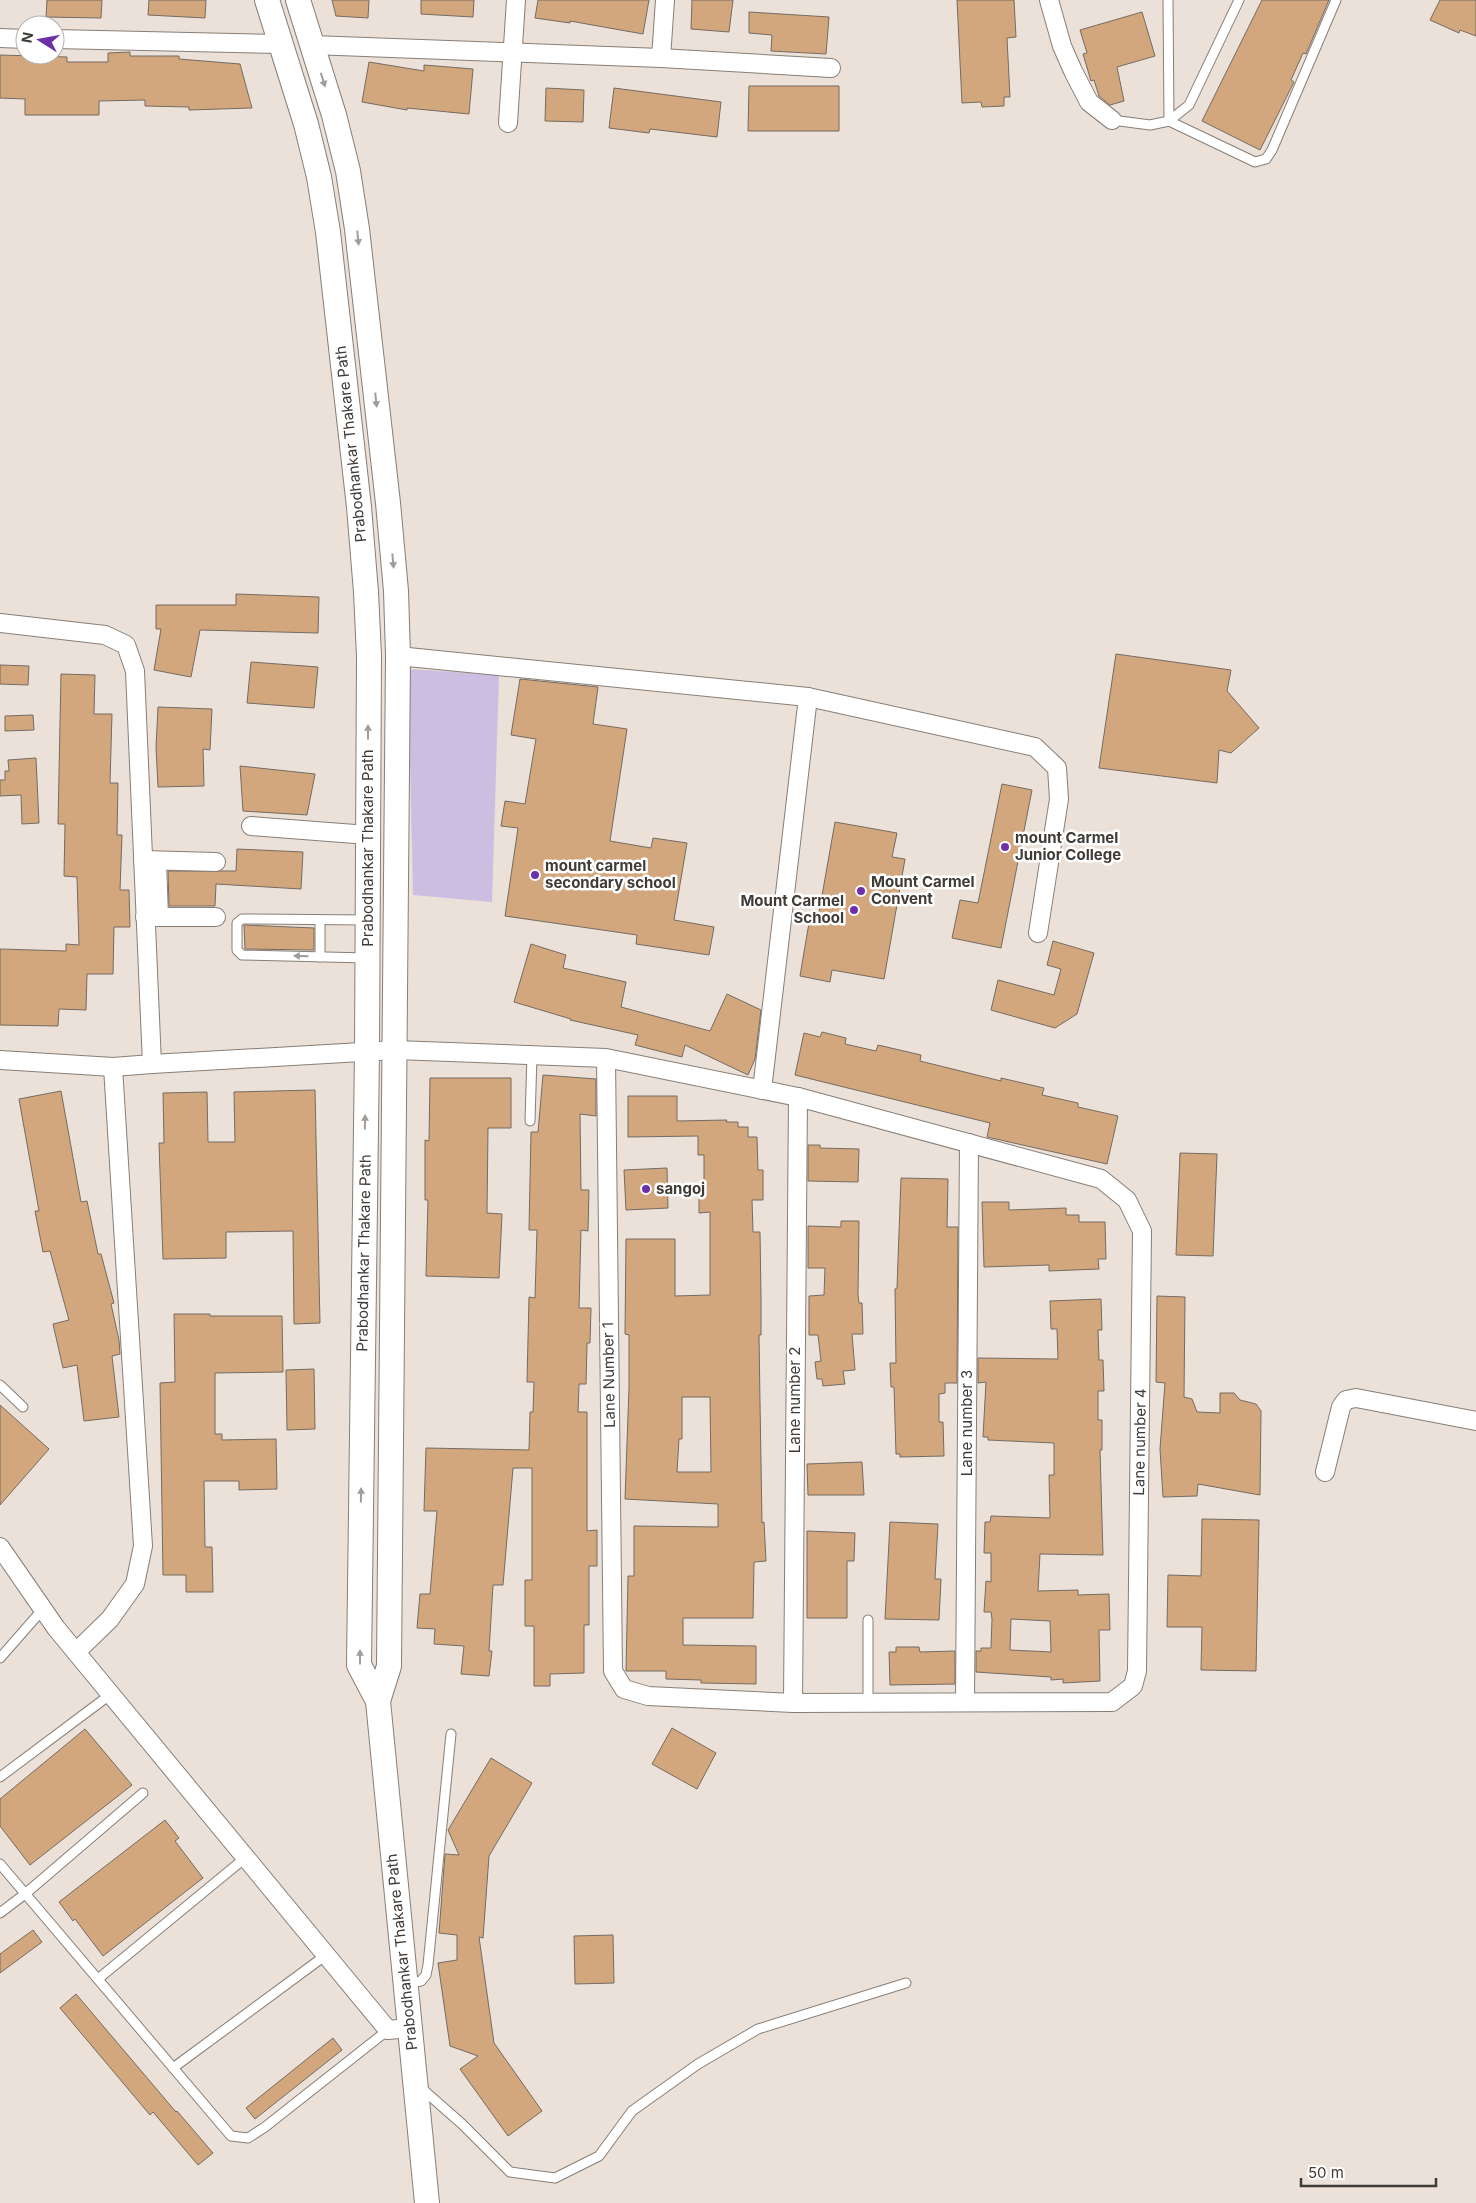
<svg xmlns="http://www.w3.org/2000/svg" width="1476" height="2203" font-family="Inter,sans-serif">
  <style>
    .green { fill: #ccbee1 }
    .building { fill: #d3a77d; stroke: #746b62; fill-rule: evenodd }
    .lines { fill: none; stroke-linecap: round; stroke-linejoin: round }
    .service-casing { stroke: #887e76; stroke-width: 11 }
    .minor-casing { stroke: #887e76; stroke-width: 20 }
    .secondary-casing { stroke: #887e76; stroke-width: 26 }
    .service { stroke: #fff; stroke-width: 9 }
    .minor { stroke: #fff; stroke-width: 18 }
    .secondary { stroke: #fff; stroke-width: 24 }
    .oneway { fill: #9f9d9b }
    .poi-dot { fill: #6d30a6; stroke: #fff; stroke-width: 2 }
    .labels { text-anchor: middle; stroke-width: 5; stroke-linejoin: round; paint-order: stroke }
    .street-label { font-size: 15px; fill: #3f3b37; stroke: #fff }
    .poi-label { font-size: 15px; font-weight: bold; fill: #3f3b37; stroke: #fff; text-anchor: start }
  </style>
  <rect width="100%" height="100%" fill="#ebe1d8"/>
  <polygon class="green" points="408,669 499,675 492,902 413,895"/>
  <g class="building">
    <polygon points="47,0 102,0 101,18 46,17"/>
    <polygon points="149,0 206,0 205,18 148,15"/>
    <polygon points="332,0 369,0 368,18 336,16"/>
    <polygon points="421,0 474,0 473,17 421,14"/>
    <polygon points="538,0 649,0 643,34 570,21 570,23 535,18"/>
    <polygon points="692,0 733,0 729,32 691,29"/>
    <polygon points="957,0 1014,0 1016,37 1007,38 1010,97 1004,97 1004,106 982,107 981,102 962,103"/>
    <polygon points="1262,0 1329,0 1306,54 1303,53 1291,80 1294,82 1260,150 1202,121"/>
    <polygon points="1440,0 1476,0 1476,36 1460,30 1459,33 1430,20"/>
    <polygon points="749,12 829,17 826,54 771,51 772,35 749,33"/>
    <polygon points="1142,12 1155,56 1117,67 1124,101 1110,105 1099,96 1094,80 1091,81 1083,54 1087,53 1080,30"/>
    <polygon points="130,52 130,56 179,56 179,59 240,64 252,108 189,110 189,107 145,106 145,100 99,101 99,115 25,115 25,99 0,98 0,55 67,57 67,62 108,62 108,53"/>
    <polygon points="369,62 424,71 424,65 473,69 469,114 407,108 407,110 362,102"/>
    <polygon points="749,86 839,86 839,131 748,131"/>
    <polygon points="546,88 584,90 583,122 545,121"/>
    <polygon points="614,88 721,102 717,137 650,129 649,133 609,128"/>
    <polygon points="236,594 319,597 318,633 200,630 191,677 154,670 161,629 156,629 156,605 236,605"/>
    <polygon points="1116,654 1231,670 1227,691 1259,728 1231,753 1219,750 1217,783 1099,768"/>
    <polygon points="251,662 318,667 314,708 247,703"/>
    <polygon points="0,665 29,666 28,685 0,684"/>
    <polygon points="61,674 95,675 94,714 112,714 110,783 118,783 117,835 122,835 120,890 129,890 130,927 114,927 113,974 87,974 86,1010 59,1009 58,1026 0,1025 0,949 66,951 66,944 79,945 77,877 64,876 65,824 58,824"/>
    <polygon points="520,679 598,687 593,724 627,729 610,841 651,848 653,838 687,843 674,920 714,927 709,955 636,944 637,935 505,916 518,828 501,826 505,801 525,804 536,739 511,735"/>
    <polygon points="158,707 212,709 210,750 203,749 204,786 158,787 156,747"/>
    <polygon points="33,715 34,730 5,731 5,716"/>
    <polygon points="36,758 39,823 22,824 21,795 0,796 0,780 5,780 5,771 9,771 8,760"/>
    <polygon points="240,766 315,774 307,815 243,811"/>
    <polygon points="1002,784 1032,790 1001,948 952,938 960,900 978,903"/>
    <polygon points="835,822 897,833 892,857 905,859 884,979 832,970 830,982 800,976 809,923 817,924"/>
    <polygon points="237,849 303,852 301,889 216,884 215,906 169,906 168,871 236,871"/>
    <polygon points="244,925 314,928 314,950 245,949"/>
    <polygon points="1053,941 1094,953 1077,1014 1055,1028 991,1010 998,980 1054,995 1061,969 1047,965"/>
    <polygon points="531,944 566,955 563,968 626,982 621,1007 710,1031 727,994 761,1010 755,1059 748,1075 685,1045 682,1057 635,1045 638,1035 570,1020 571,1019 514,1002"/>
    <polygon points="822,1032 846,1038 845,1044 876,1051 878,1045 921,1055 920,1061 1001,1081 1001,1078 1044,1088 1042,1095 1078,1103 1078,1107 1118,1116 1107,1164 987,1137 990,1123 795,1075 804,1033 820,1037"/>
    <polygon points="543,1075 596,1079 596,1116 580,1114 581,1190 589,1190 588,1231 581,1230 579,1308 591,1308 590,1343 587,1343 586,1384 579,1384 578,1412 587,1412 587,1531 597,1530 597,1566 589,1566 589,1625 584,1625 584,1673 550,1674 550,1686 534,1686 534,1626 525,1626 525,1580 532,1580 532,1468 513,1468 503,1585 493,1585 489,1651 492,1651 489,1676 461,1674 464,1646 434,1644 435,1629 417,1628 420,1594 430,1594 437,1511 424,1511 426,1448 529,1450 530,1412 533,1412 534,1382 527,1382 529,1297 535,1298 537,1230 529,1230 531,1132 538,1132"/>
    <polygon points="430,1078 511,1078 511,1128 488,1128 487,1213 502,1214 499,1278 426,1276 428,1200 425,1200 425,1140 429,1141"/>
    <polygon points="315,1090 320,1323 294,1324 293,1231 226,1232 226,1258 163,1259 159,1143 164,1143 163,1093 207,1092 208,1142 235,1142 234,1092"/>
    <polygon points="61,1091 81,1202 87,1201 98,1254 101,1254 114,1303 111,1304 119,1340 120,1354 112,1356 119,1417 84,1421 77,1365 63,1368 53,1324 69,1320 50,1251 43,1252 35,1211 39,1211 19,1099"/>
    <path d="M628,1096H677V1121L727,1120L726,1122H738V1127H748V1137H757L758,1170H763V1200H752L753,1232H760L761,1297V1335H759L760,1403L762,1523L764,1522L766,1561L754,1562L753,1618H683V1645L756,1646V1684L701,1683V1680L666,1679V1671H626L628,1576H634V1526L718,1527V1504L625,1499L629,1388V1335L625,1334L626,1239H675V1296L710,1295V1212L699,1213V1185H704V1155H698V1136L628,1137ZM682,1397H710L711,1472H677L679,1439H682Z"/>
    <polygon points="808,1145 820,1145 820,1148 859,1149 858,1182 808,1181"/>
    <polygon points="1180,1153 1217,1154 1213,1256 1176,1255"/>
    <polygon points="667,1168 668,1208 626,1210 624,1170"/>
    <polygon points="901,1178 948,1179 947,1227 958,1227 957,1383 945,1383 945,1393 939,1394 939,1422 943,1422 944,1456 900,1457 900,1454 896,1454 894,1387 891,1387 890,1363 896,1363 895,1289 897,1288"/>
    <polygon points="982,1202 1009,1202 1009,1210 1066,1208 1066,1215 1079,1215 1079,1222 1105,1222 1106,1259 1098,1259 1099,1269 1049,1271 1049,1265 984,1267"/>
    <polygon points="841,1221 859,1221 858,1295 859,1303 862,1303 863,1334 852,1334 855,1370 843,1371 845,1384 823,1386 822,1379 817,1379 815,1362 821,1361 818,1335 809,1335 809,1296 824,1295 825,1268 808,1268 808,1226 841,1227"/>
    <polygon points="1157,1296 1185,1297 1184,1397 1192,1399 1197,1412 1220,1413 1220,1393 1234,1393 1240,1400 1256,1404 1261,1411 1260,1495 1198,1484 1197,1496 1163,1497 1160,1449 1165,1383 1156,1382"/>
    <path d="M1101,1299L1102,1330H1098L1099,1360H1103L1104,1391H1098V1420H1102V1450H1100L1103,1555L1040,1554L1038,1591L1078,1590V1595L1109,1594L1110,1630H1099L1100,1681L1063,1683V1679L1051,1680V1677L976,1672V1651H981V1648H991L992,1619L991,1612H984L986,1581L991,1582V1553H984L985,1522H990L991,1516L1050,1518L1049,1475H1054V1443L988,1440V1437H983L986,1382L978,1383V1358L1058,1359L1057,1329H1051L1050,1301ZM1011,1619L1050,1621L1051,1652L1010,1650Z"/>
    <polygon points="174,1314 210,1314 210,1316 282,1316 283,1372 215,1373 215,1434 222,1434 222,1440 276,1439 277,1489 239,1490 239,1481 204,1481 205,1547 212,1547 213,1592 186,1592 186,1575 163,1575 160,1383 175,1382"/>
    <polygon points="314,1369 315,1429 287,1430 286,1370"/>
    <polygon points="0,1405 49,1449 0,1505"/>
    <polygon points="862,1462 864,1495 808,1495 807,1464"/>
    <polygon points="1202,1519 1259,1520 1256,1671 1201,1670 1202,1627 1167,1627 1168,1575 1201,1576"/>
    <polygon points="890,1522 938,1524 935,1579 941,1579 939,1620 885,1619"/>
    <polygon points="807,1531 855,1533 854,1561 847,1561 847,1618 807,1618"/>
    <polygon points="896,1647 919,1647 920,1652 955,1651 955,1684 890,1685 889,1652 896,1652"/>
    <polygon points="672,1728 716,1753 697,1789 652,1764"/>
    <polygon points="85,1729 132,1785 30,1865 0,1826 0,1799"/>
    <polygon points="491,1758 532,1783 489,1856 483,1938 479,1937 494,2043 542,2111 508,2136 460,2069 478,2056 450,2046 438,1963 457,1960 457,1935 439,1933 445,1854 459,1855 448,1830"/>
    <polygon points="165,1820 179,1838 175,1841 203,1878 103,1956 75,1919 73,1921 59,1902"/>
    <polygon points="33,1930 42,1942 0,1973 0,1954"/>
    <polygon points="613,1935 614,1983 575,1984 574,1936"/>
    <polygon points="76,1994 176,2112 177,2111 213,2153 198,2165 153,2112 150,2115 60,2008"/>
    <polygon points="333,2038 342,2050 255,2119 246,2108"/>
  </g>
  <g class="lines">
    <g class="service-casing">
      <g id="service">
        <polyline points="1168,0 1169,121 1255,162 1266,159 1272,150 1336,0"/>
        <polyline points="1112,120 1150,125 1169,121 1189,105 1239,0"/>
        <polyline points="320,920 320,957"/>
        <polyline points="367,958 242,955 237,950 237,923 242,919 368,920"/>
        <polyline points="530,1121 532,1055"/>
        <polyline points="0,1385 23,1407"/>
        <polyline points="868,1620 868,1703"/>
        <polyline points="0,1658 43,1609"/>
        <polyline points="0,1777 111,1694"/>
        <polyline points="0,1864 231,2136 248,2138 265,2127 388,2030"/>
        <polyline points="0,1913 25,1894 143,1793"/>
        <polyline points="98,1979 245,1858"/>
        <polyline points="407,1983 421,1981 426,1975 428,1965 451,1734"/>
        <polyline points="173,2068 326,1955"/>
        <polyline points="420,2087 462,2124 510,2172 555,2178 599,2156 632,2111 698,2064 758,2029 906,1983"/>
      </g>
    </g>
    <g class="minor-casing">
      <g id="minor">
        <polyline points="1049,0 1062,46 1073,71 1089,102 1112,120"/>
        <polyline points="0,38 25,39"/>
        <polyline points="55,39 281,44"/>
        <polyline points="312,45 661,58 831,68"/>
        <polyline points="661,58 665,0"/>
        <polyline points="508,123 516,0"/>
        <polyline points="0,623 105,635 126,645 135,671 152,1064 113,1067 143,1546 135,1584 110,1619 76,1652"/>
        <polyline points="398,656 808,697 1035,747 1057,768 1059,799 1038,933"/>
        <polyline points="251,826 368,835"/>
        <polyline points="143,860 216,862"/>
        <polyline points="157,861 159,917"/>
        <polyline points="145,917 216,917"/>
        <polyline points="0,1060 113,1067"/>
        <polyline points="152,1064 396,1050 606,1058 798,1097 1101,1179 1127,1200 1142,1231 1137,1671 1133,1686 1112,1702 793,1703 648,1696 624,1689 613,1671 606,1058"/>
        <polyline points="762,1090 808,697"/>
        <polyline points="1325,1472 1341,1407 1346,1400 1356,1398 1476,1421"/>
        <polyline points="0,1547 56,1628 388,2030 409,2028"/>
        <polyline points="965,1702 969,1143"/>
        <polyline points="793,1703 798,1097"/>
      </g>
    </g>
    <g class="secondary-casing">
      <g id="secondary">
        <polyline points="267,0 306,124 319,177 328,232 359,507 366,592 369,656 367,1051 359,1665 378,1701 427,2203"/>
        <polyline points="298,0 334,115 348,171 357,229 388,503 396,591 398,656 389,1666 378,1701"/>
      </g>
    </g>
    <use href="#service" class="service"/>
    <use href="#minor" class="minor"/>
    <use href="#secondary" class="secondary"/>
  </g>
  <defs><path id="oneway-solid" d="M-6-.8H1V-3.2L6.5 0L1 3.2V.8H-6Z" transform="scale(1.25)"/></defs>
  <g class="oneway">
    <use href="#oneway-solid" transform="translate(323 80) rotate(73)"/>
    <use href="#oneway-solid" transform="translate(358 238) rotate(84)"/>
    <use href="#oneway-solid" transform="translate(376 400) rotate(84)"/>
    <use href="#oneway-solid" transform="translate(393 561) rotate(85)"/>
    <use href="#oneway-solid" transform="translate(368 732) rotate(-90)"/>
    <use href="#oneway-solid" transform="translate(301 956) rotate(-179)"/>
    <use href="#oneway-solid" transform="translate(365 1122) rotate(-89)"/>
    <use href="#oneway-solid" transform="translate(361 1495) rotate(-89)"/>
    <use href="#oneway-solid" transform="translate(360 1657) rotate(-90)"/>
  </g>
  <g class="poi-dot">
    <circle cx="1005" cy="847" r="5"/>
    <circle cx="535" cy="875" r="5"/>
    <circle cx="861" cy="891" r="5"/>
    <circle cx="854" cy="910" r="5"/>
    <circle cx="646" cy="1189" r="5"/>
  </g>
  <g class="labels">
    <g class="street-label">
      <text transform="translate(351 444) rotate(-96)" y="5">Prabodhankar Thakare Path</text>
      <text transform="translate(368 848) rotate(-90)" y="5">Prabodhankar Thakare Path</text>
      <text transform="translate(364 1253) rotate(-89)" y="5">Prabodhankar Thakare Path</text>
      <text transform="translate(609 1375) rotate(-91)" y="5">Lane Number 1</text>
      <text transform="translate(795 1400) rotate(-90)" y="5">Lane number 2</text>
      <text transform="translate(967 1423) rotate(-90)" y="5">Lane number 3</text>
      <text transform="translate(1140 1442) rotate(-89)" y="5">Lane number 4</text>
      <text transform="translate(402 1952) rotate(-96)" y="5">Prabodhankar Thakare Path</text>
    </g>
    <g class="poi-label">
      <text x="1015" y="843">mount Carmel<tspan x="1015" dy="17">Junior College</tspan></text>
      <text x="545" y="871">mount carmel<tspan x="545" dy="17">secondary school</tspan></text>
      <text x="871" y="887">Mount Carmel<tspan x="871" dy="17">Convent</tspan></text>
      <text x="844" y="906" text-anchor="end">Mount Carmel<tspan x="844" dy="17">School</tspan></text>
      <text x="656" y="1194">sangoj</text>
    </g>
  </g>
  <g transform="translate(40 40) rotate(281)"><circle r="24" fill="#ffffff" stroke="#b2b1af"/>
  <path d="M0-4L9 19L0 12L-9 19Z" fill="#6d30a6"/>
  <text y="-8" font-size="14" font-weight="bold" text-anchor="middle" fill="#3f3b37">N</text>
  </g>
  <path d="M1301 2178v8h135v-8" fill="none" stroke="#3f3b37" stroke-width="2.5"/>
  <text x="1308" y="2178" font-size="15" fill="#3f3b37" stroke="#ffffff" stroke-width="4" paint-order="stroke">50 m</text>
</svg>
